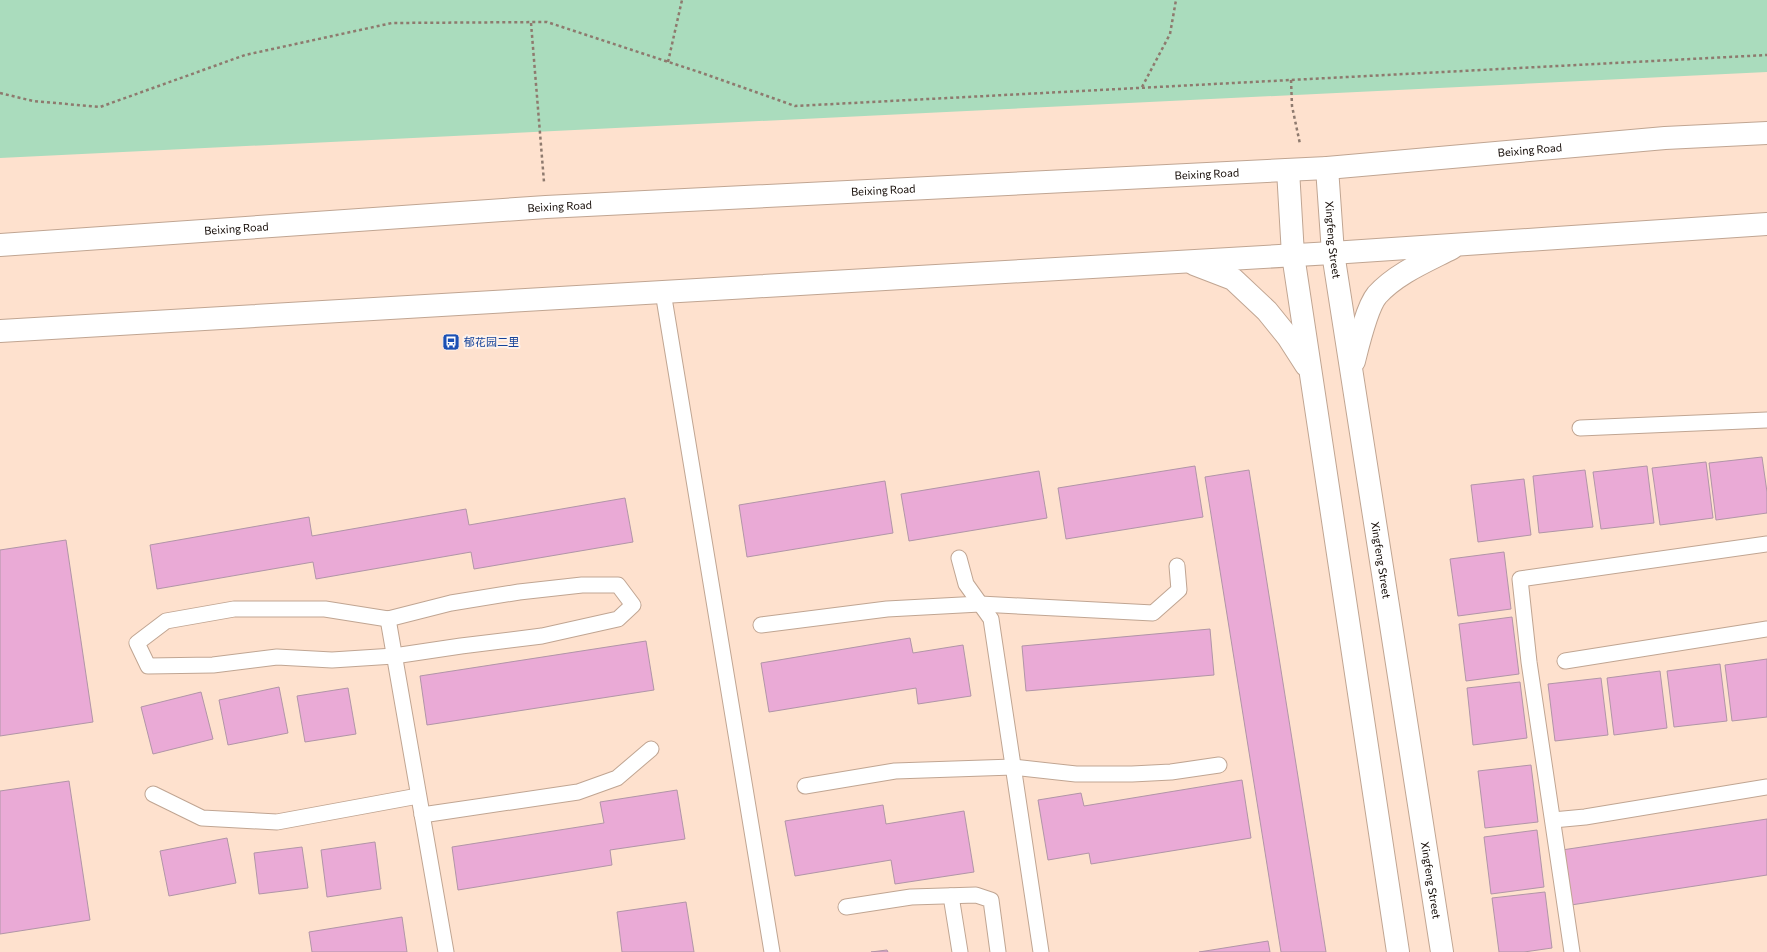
<svg xmlns="http://www.w3.org/2000/svg" width="1767" height="952" font-family="Commissioner,'Noto Sans SC',sans-serif">
  <style>
    .green { fill: #aadcbd }
    .building { fill: #eaaad6; stroke: #b195a7 }
    .lines { fill: none; stroke-linecap: round; stroke-linejoin: round }
    .lane-casing { stroke: #c0a592; stroke-width: 17 }
    .secondary-casing { stroke: #c0a592; stroke-width: 24 }
    .path { stroke: #8e7a6e; stroke-width: 2.5; stroke-dasharray: 3 3; stroke-linecap: butt }
    .lane { stroke: #fff; stroke-width: 15 }
    .secondary { stroke: #fff; stroke-width: 22 }
    .labels { text-anchor: middle; stroke-width: 4; stroke-linejoin: round; paint-order: stroke }
    .street-label { font-size: 11px; fill: #120904; stroke: #fef2eb }
    .transit-label { font-size: 11px; fill: #164399; stroke: #fef2eb; text-anchor: start }
  </style>
  <rect width="100%" height="100%" fill="#fee1ce"/>
  <polygon class="green" points="0,0 1767,0 1767,72 0,158"/>
  <g class="building">
    <polygon points="1762,457 1767,492 1767,513 1716,520 1709,463"/>
    <polygon points="1706,462 1713,518 1660,525 1652,468"/>
    <polygon points="1195,466 1203,517 1066,539 1058,488"/>
    <polygon points="1647,466 1654,523 1601,529 1593,472"/>
    <polygon points="1249,470 1326,952 1281,952 1205,477"/>
    <polygon points="1585,470 1593,527 1539,533 1533,476"/>
    <polygon points="1039,471 1047,518 909,541 901,494"/>
    <polygon points="1524,479 1531,535 1478,542 1471,485"/>
    <polygon points="885,481 893,533 747,557 739,505"/>
    <polygon points="625,498 633,542 474,569 471,552 316,579 313,562 157,589 150,545 309,517 312,536 466,509 469,525"/>
    <polygon points="66,540 93,722 0,736 0,550"/>
    <polygon points="1504,552 1511,609 1458,616 1450,559"/>
    <polygon points="1512,617 1519,674 1466,681 1459,624"/>
    <polygon points="1210,629 1214,675 1026,691 1022,646"/>
    <polygon points="910,638 913,653 963,645 971,696 918,704 916,688 769,712 761,663"/>
    <polygon points="646,641 654,690 427,725 420,676"/>
    <polygon points="1767,659 1767,717 1732,721 1725,665"/>
    <polygon points="1720,664 1727,721 1674,727 1667,671"/>
    <polygon points="1660,671 1667,728 1614,735 1607,678"/>
    <polygon points="1601,678 1608,735 1555,741 1548,684"/>
    <polygon points="1520,682 1527,738 1473,745 1467,688"/>
    <polygon points="279,687 288,733 228,745 219,700"/>
    <polygon points="348,688 356,734 305,742 297,696"/>
    <polygon points="201,692 213,739 153,754 141,707"/>
    <polygon points="1531,765 1538,822 1485,828 1478,771"/>
    <polygon points="1242,780 1251,838 1091,864 1089,853 1048,860 1038,800 1081,793 1084,806"/>
    <polygon points="69,781 90,920 0,934 0,791"/>
    <polygon points="677,790 685,839 610,850 612,865 458,890 452,847 604,823 600,802"/>
    <polygon points="883,805 886,824 964,811 974,872 895,884 891,860 795,876 785,821"/>
    <polygon points="1767,819 1767,875 1571,905 1562,850"/>
    <polygon points="1537,830 1544,887 1491,894 1484,837"/>
    <polygon points="227,838 236,883 169,896 160,851"/>
    <polygon points="375,842 381,889 327,897 321,850"/>
    <polygon points="302,847 308,888 259,894 254,853"/>
    <polygon points="1545,892 1552,948 1524,952 1499,952 1492,898"/>
    <polygon points="686,902 694,952 622,952 617,912"/>
    <polygon points="402,917 407,952 312,952 309,932"/>
    <polygon points="1268,941 1270,952 1199,952"/>
    <polygon points="887,950 888,952 871,952"/>
  </g>
  <g class="lines">
    <g class="lane-casing">
      <g id="lane">
        <polyline points="663,292 772,952"/>
        <polyline points="1580,428 1767,420"/>
        <polyline points="959,558 966,584 991,619 1041,952"/>
        <polygon points="582,585 618,585 633,605 618,619 542,636 461,646 394,656 332,660 277,657 213,665 148,666 137,643 166,621 234,609 325,609 388,619 451,603 519,592"/>
        <polyline points="388,619 446,952"/>
        <polyline points="761,625 887,609 980,604 1153,613 1179,590 1177,566"/>
        <polyline points="1565,661 1767,629"/>
        <polyline points="805,786 895,771 1013,767 1076,774 1132,774 1171,772 1219,765"/>
        <polyline points="153,794 202,818 277,822 418,796"/>
        <polyline points="422,815 578,792 617,778 651,749"/>
        <polyline points="1553,820 1585,817 1767,787"/>
        <polyline points="951,896 960,952"/>
        <polyline points="846,907 911,897 976,895 991,900 998,952"/>
        <polyline points="1572,952 1529,662 1520,579 1767,544"/>
      </g>
    </g>
    <g class="secondary-casing">
      <g id="secondary">
        <path id="s1" d="M1327,168L1333,253L1442,952"/>
        <polyline points="1288,170 1293,255 1398,952"/>
        <path id="s2" d="M0,245L546,207L1327,168L1665,138L1767,133"/>
        <polyline points="1194,264 1233,279 1267,311 1288,337 1306,365"/>
        <path d="M0,331C444,303 888,280 1332,253C1477,244 1622,233 1767,224"/>
        <path d="M1354,361C1358,345 1367,307 1377,295C1397,273 1427,261 1452,248"/>
      </g>
    </g>
    <g class="path">
      <polyline points="531,23 544,182"/>
      <polyline points="668,62 682,0"/>
      <polyline points="1291,80 1292,106 1300,144"/>
      <polyline points="1142,87 1170,34 1176,0"/>
      <polyline points="0,93 33,101 100,107 245,55 392,23 547,22 702,73 795,106 1767,55"/>
    </g>
    <use href="#lane" class="lane"/>
    <use href="#secondary" class="secondary"/>
  </g>
  <defs>
    <g id="bus-square" transform="scale(0.9)"><rect x="-9" y="-9" width="18" height="18" rx="4" fill="#1a4fb4" stroke="#fef2eb"/><path d="M-5-6H5V4H4V6H2V4H-2V6H-4V4H-5ZM-3.5-4V0h7V-4ZM-3.5 1.2v1.5H-2V1.2ZM2 1.2v1.5H3.5V1.2Z" fill="#fff"/></g>
  </defs>
  <g fill-rule="evenodd">
    <use href="#bus-square" x="451" y="342"/>
  </g>
  <g class="labels">
    <g class="street-label">
      <text dy="4" stroke="none"><textPath href="#s2" startOffset="1533">Beixing Road</textPath></text>
      <text dy="4" stroke="none"><textPath href="#s2" startOffset="1209">Beixing Road</textPath></text>
      <text dy="4" stroke="none"><textPath href="#s2" startOffset="885">Beixing Road</textPath></text>
      <text dy="4" stroke="none"><textPath href="#s2" startOffset="561">Beixing Road</textPath></text>
      <text dy="4" stroke="none"><textPath href="#s2" startOffset="237">Beixing Road</textPath></text>
      <text dy="4" stroke="none"><textPath href="#s1" startOffset="72">Xingfeng Street</textPath></text>
      <text dy="4" stroke="none"><textPath href="#s1" startOffset="396">Xingfeng Street</textPath></text>
      <text dy="4" stroke="none"><textPath href="#s1" startOffset="720">Xingfeng Street</textPath></text>
    </g>
    <g class="transit-label">
      <text x="464" y="346">郁花园二里</text>
    </g>
  </g>
</svg>
